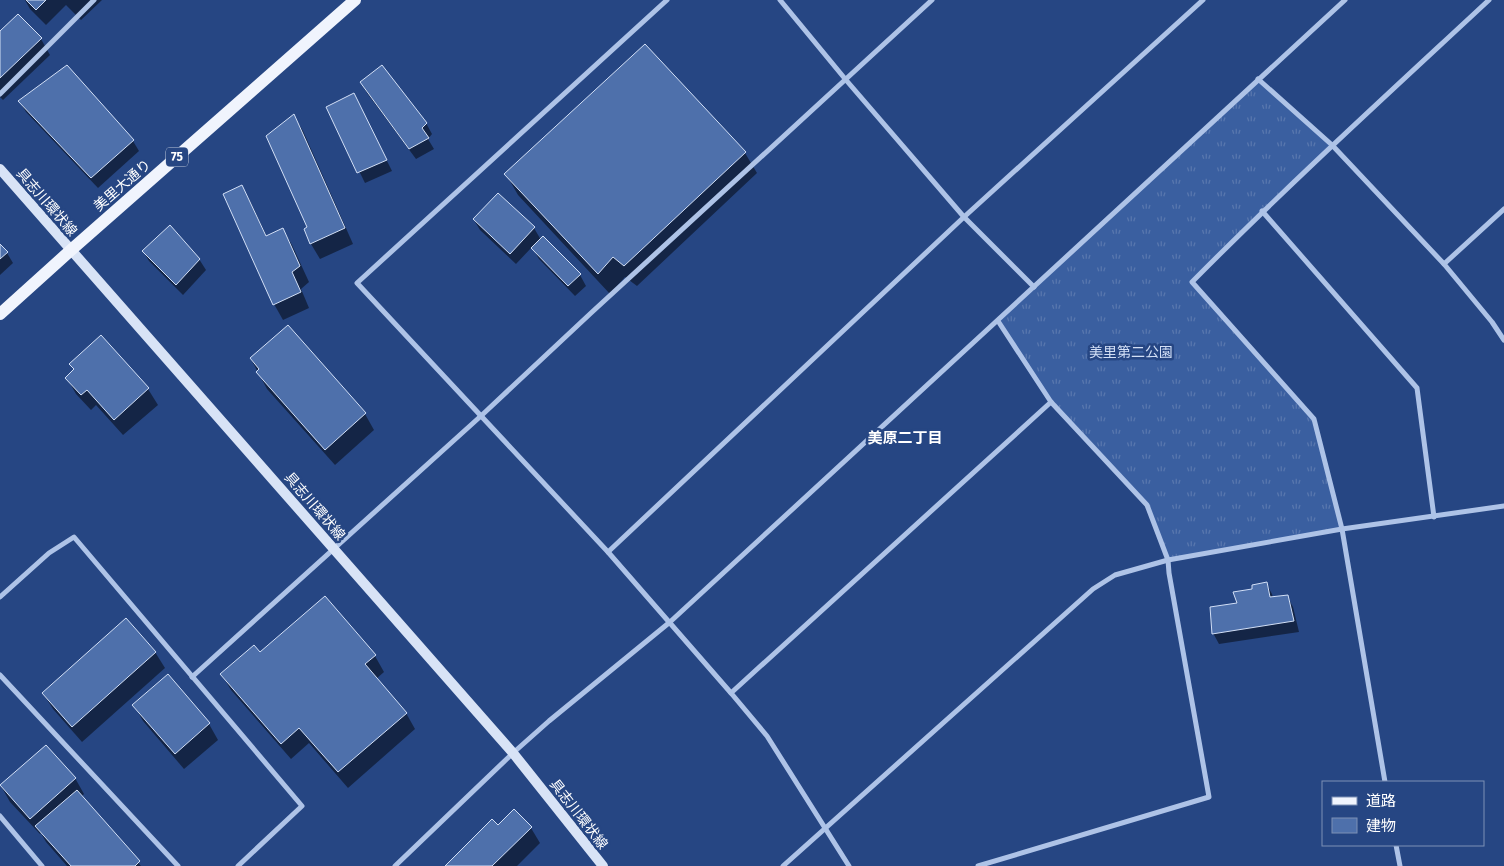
<svg xmlns="http://www.w3.org/2000/svg" width="1504" height="866" font-family="'Fira Sans','Noto Sans JP',sans-serif">
  <style>
    .grass { fill: url(#grass-tufts) }
    .shadow { fill: #0007 }
    .building { fill: #4e70ab; stroke: #d2dff6 }
    .lines { fill: none; stroke-linecap: round; stroke-linejoin: round }
    .street { stroke: #aec3e7; stroke-width: 5 }
    .secondary { stroke: #d8e3f6; stroke-width: 10 }
    .primary { stroke: #f0f4fd; stroke-width: 12 }
    .labels { text-anchor: middle; stroke-width: 5; stroke-linejoin: round; paint-order: stroke }
    .shield { fill: #264683; stroke: #bec8da; stroke-width: 1 }
    .shield-label { font-size: 12px; font-weight: bold; fill: #fff }
    .street-label { font-size: 14px; fill: #fff; stroke: #264683 }
    .park-label { font-size: 14px; fill: #d2dff6; stroke: #264683 }
    .neighbourhood-label { font-size: 15px; font-weight: bold; fill: #fff; stroke: #264683 }
  </style>
  <defs>
    <pattern id="grass-tufts" width="24" height="20" patternUnits="userSpaceOnUse" patternTransform="scale(1.25)"><rect width="24" height="20" fill="#3a5fa0"/><path d="M3 7l-1-3M5 7V3M7 7l1-3M15 17l-1-3M17 17v-4M19 17l1-3" fill="none" stroke="#5877ae"/></pattern>
  </defs>
  <rect width="100%" height="100%" fill="#264683"/>
  <polygon class="grass" points="1258,79 1332,145 1192,282 1314,419 1342,529 1168,560 1147,505 1051,402 998,321"/>
  <g class="shadow">
    <polygon points="25,0 102,0 81,20 66,5 46,25 30,9"/>
    <polygon points="0,33 41,39 50,55 3,100 0,97"/>
    <polygon points="67,67 133,141 139,151 98,188 26,112 20,102"/>
    <polygon points="361,82 426,123 432,134 428,139 434,149 416,159 367,93"/>
    <polygon points="359,105 392,171 365,183 328,108"/>
    <polygon points="294,116 303,131 353,244 320,259 311,244"/>
    <polygon points="745,153 757,173 637,286 625,277 610,294 518,195 506,174"/>
    <polygon points="242,187 251,203 267,237 283,230 292,245 309,282 301,289 309,308 283,320 274,304"/>
    <polygon points="498,194 534,228 541,240 580,275 586,286 575,296 539,259 532,247 516,264 480,230 474,220"/>
    <polygon points="0,246 7,253 13,263 0,275"/>
    <polygon points="143,251 199,259 206,270 183,295 149,261"/>
    <polygon points="287,327 365,414 374,430 335,465 267,389 251,359"/>
    <polygon points="101,337 148,389 158,405 123,435 96,405 91,410 76,394 67,378 75,370 71,364"/>
    <polygon points="1266,583 1272,594 1273,598 1287,596 1293,607 1299,632 1219,644 1213,633 1238,604 1254,590"/>
    <polygon points="325,598 375,656 384,672 376,679 406,713 415,729 348,788 309,743 291,759 231,690 222,675 260,654"/>
    <polygon points="155,652 165,668 82,742 53,709 43,693"/>
    <polygon points="168,676 209,724 218,740 184,769 143,721 134,705"/>
    <polygon points="75,778 84,794 82,796 141,866 67,866 46,842 41,833 40,834 10,802 1,786"/>
    <polygon points="531,828 540,843 517,866 447,866"/>
  </g>
  <g class="building">
    <polygon points="26,0 46,0 36,10"/>
    <polygon points="18,14 42,38 0,78 0,31"/>
    <polygon points="645,44 746,152 624,266 613,257 598,274 504,174"/>
    <polygon points="67,65 134,140 91,178 18,101"/>
    <polygon points="382,65 427,123 422,128 429,138 409,149 360,82"/>
    <polygon points="354,93 387,160 357,173 326,107"/>
    <polygon points="294,114 345,228 310,244 304,229 307,227 266,136"/>
    <polygon points="242,185 266,236 283,228 300,266 292,272 301,292 273,305 223,194"/>
    <polygon points="498,193 535,227 510,254 473,219"/>
    <polygon points="170,225 200,259 176,285 142,251"/>
    <polygon points="543,236 581,274 568,286 531,248"/>
    <polygon points="0,244 8,252 0,259"/>
    <polygon points="288,325 366,413 325,450 256,372 259,369 250,358"/>
    <polygon points="101,335 149,388 114,420 87,390 81,395 65,378 74,369 69,364"/>
    <polygon points="1267,582 1270,597 1288,595 1294,621 1212,634 1210,607 1237,603 1233,592 1252,589 1252,585"/>
    <polygon points="325,596 376,655 365,664 407,713 338,772 299,728 281,744 220,674 254,645 260,652"/>
    <polygon points="126,618 156,652 72,727 42,693"/>
    <polygon points="168,674 210,723 175,754 132,705"/>
    <polygon points="46,745 76,778 30,819 0,785"/>
    <polygon points="77,790 140,861 135,866 71,866 35,826"/>
    <polygon points="514,809 532,827 492,866 445,866 492,819 498,825"/>
  </g>
  <g class="lines">
    <g class="street">
      <polyline points="667,0 357,283 608,552 964,217 1203,0"/>
      <polyline points="780,0 846,80 964,217 1034,287"/>
      <polyline points="1258,79 1332,145 1444,264 1492,322 1504,340"/>
      <polyline points="0,94 94,0"/>
      <polyline points="1262,211 1417,388 1434,517"/>
      <polyline points="1444,264 1504,209"/>
      <polyline points="608,552 731,693"/>
      <polyline points="0,597 49,553 74,537 302,806 238,866"/>
      <polyline points="0,675 178,866"/>
      <polyline points="192,677 482,415 591,313 932,0"/>
      <path d="M1385,782L1342,529L1314,419L1192,282C1288,185 1389,93 1489,0"/>
      <polyline points="0,816 42,866"/>
      <polyline points="1396,845 1400,866"/>
      <polyline points="395,866 513,753 549,721 670,622 1345,0"/>
      <polyline points="783,866 1093,589 1115,575 1168,560 1342,529 1504,506"/>
      <polyline points="849,866 767,736 731,693 1051,402"/>
      <polyline points="978,866 1209,797 1169,573 1168,560 1147,505 1051,402 998,321"/>
    </g>
    <polyline class="secondary" points="0,169 513,753 603,866"/>
    <polyline class="primary" points="0,314 71,250 355,0"/>
  </g>
  <g class="labels">
    <rect class="shield" x="166" y="147.5" width="22" height="19" rx="4"/>
    <g class="shield-label">
      <text x="177" y="161">75</text>
    </g>
    <g class="street-label">
      <text transform="translate(122 185) rotate(-41)" y="5">美里大通り</text>
      <text transform="translate(47 202) rotate(49)" y="5">具志川環状線</text>
      <text transform="translate(315 506) rotate(49)" y="5">具志川環状線</text>
      <text transform="translate(579 814) rotate(52)" y="5">具志川環状線</text>
    </g>
    <g class="park-label">
      <text x="1131" y="357">美里第二公園</text>
    </g>
    <g class="neighbourhood-label">
      <text x="905" y="443">美原二丁目</text>
    </g>
  </g>
  <rect x="1322" y="781" width="162" height="65" fill="#264683" stroke="#7d90b5"/>
  <rect x="1332" y="797" width="25" height="8" fill="#f0f4fd" stroke="#7d90b5"/>
  <text x="1366" y="806" font-size="15" fill="#ffffff">道路</text>
  <rect x="1332" y="818" width="25" height="15" fill="#4e70ab" stroke="#7d90b5"/>
  <text x="1366" y="831" font-size="15" fill="#ffffff">建物</text>
</svg>
